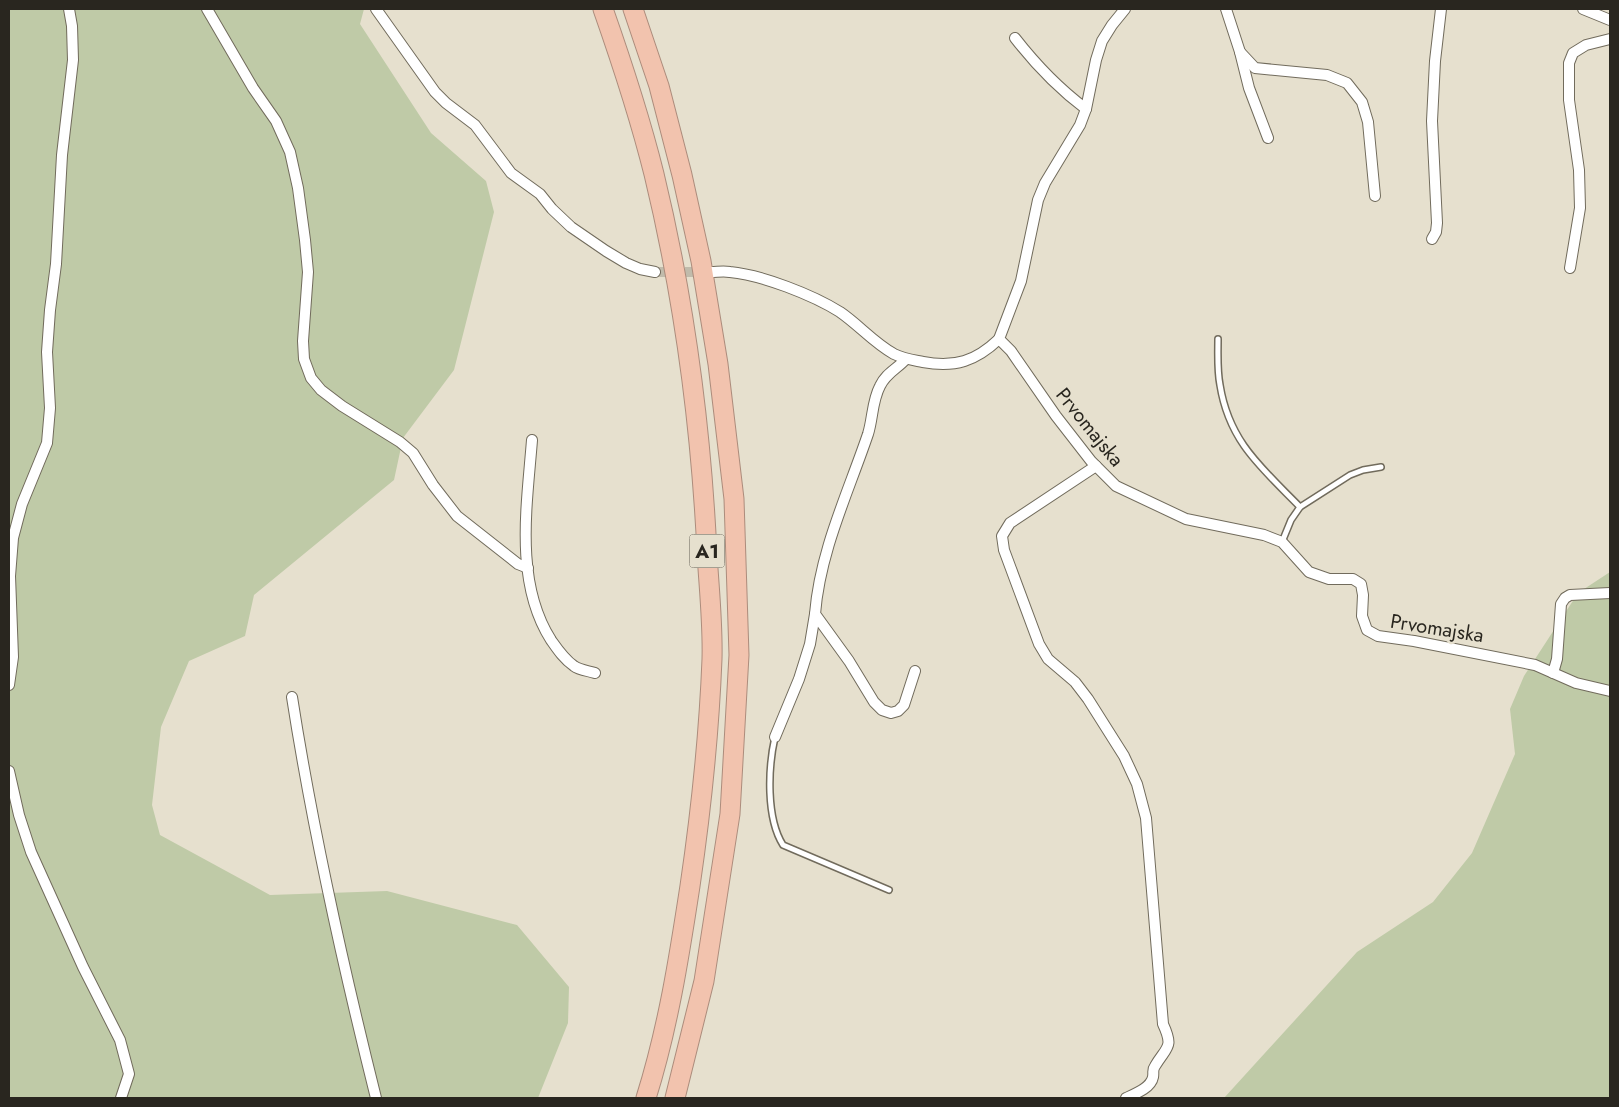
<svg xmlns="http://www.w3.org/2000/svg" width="1619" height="1107" font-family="Jost,sans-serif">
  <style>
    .green { fill: #bfcaa7 }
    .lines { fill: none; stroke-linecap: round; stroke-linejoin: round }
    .street-tunnel { stroke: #c0bbab; stroke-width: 10; stroke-dasharray: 10 5; stroke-linecap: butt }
    .lane-casing { stroke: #716b5c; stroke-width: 8 }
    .street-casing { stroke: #716b5c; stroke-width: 12 }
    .highway-casing { stroke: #ac8c7c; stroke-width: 21 }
    .lane { stroke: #fff; stroke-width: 5 }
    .street { stroke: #fff; stroke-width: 10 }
    .highway { stroke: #f2c3ae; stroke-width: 19 }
    .labels { text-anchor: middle; stroke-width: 5; stroke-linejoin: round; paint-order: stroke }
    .shield { fill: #e6e0ce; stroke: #625e54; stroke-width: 1 }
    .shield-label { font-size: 19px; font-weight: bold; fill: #29261f }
    .street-label { font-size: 20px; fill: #29261f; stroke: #e6e0ce }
  </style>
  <rect width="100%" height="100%" fill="#e6e0ce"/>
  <g class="green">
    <polygon points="9,9 364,9 360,24 431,133 486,181 494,212 454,370 403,438 394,480 254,595 245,636 189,661 161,727 152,805 160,835 270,895 387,891 517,925 569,987 568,1023 538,1098 9,1098"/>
    <polygon points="1610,572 1610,1098 1224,1098 1357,952 1433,902 1472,853 1515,754 1510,709 1524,676 1578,593"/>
  </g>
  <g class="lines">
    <polyline class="street-tunnel" points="655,272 705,272"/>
    <g class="lane-casing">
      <g id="lane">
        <path d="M1218,339C1218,353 1217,370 1220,385C1229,442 1262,468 1300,507"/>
        <polyline points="1282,542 1291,520 1300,507 1350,475 1363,470 1381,467"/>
        <path d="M775,737C768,768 766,818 783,845L889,890"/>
      </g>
    </g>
    <g class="street-casing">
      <g id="street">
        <polyline points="207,9 253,88 276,121 290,152 298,188 305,240 308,272 303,341 304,359 311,378 321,390 342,406 400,442 413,453 433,485 457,516 518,564 528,568"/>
        <polyline points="376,9 435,92 446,103 475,125 511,173 540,194 552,209 571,227 606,251 626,263 640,269 655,272"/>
        <polyline points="1125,9 1112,25 1102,41 1096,60 1086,109 1080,125 1045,183 1038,200 1021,281 999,339 1011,351 1056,416 1091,461 1116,486 1186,519 1264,535 1282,542 1309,572 1329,579 1353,579 1361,584 1363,595 1362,616 1367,630 1378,636 1414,641 1535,665 1576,683 1610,691"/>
        <polyline points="1226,9 1240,52 1249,88 1268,138"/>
        <polyline points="1583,9 1610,20"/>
        <path d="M1015,38C1036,65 1058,88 1086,109"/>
        <polyline points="1240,52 1255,68 1327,75 1347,83 1362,102 1368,122 1375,196"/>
        <polyline points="1432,239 1436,232 1437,223 1432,121 1435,61 1441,9"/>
        <polyline points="1570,268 1580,208 1579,170 1569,100 1569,63 1573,53 1586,45 1610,39"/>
        <path d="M711,272C717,272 724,271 730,272C762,275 813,295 840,312C859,325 874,343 894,354C904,359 913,360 923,362C955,368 976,361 999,339"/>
        <path d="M906,359C897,369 886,373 880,386C872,401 873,418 868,434C848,493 820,551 815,614L849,661L874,702L882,710L891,713L898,711L904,705L915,671"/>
        <path d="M532,440C527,505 514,582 551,640C558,650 564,659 574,666C579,670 589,671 595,673"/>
        <path d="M1096,466L1010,523L1002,536L1004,550L1039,644L1048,659L1075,682L1088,699L1124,756L1137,784L1146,818L1163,1024C1174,1048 1167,1046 1155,1066C1152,1070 1154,1072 1153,1077C1151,1088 1135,1094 1126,1098"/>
        <polyline points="1553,673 1557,659 1561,604 1565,598 1570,595 1610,593"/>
        <polyline points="9,685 13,657 10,576 13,538 22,504 47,443 50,408 47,352 50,310 56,264 62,155 73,60 72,26 69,9"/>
        <path d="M292,697C313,832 343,966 376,1098"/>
        <polyline points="775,737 799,679 810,644 815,614"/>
        <polyline points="9,771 19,815 31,852 83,967 120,1040 129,1074 121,1098"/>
      </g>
    </g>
    <g class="highway-casing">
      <g id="highway">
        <path d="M603,9C622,63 640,118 654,174C684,298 701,426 707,553C709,588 713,624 712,659C709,735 701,811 690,886C679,958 668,1028 646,1098"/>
        <polyline points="633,9 659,86 682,175 701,261 718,364 734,499 739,655 730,814 704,981 675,1098"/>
      </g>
    </g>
    <use href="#lane" class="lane"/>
    <use href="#street" class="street"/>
    <use href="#highway" class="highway"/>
  </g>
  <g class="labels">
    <rect class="shield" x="689.5" y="534.5" width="35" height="33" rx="4"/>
    <g class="shield-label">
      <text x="707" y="558">A1</text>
    </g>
    <g class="street-label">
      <text transform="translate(1090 427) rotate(51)" y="7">Prvomajska</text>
      <text transform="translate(1437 628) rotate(9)" y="7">Prvomajska</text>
    </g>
  </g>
  <rect width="1619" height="1107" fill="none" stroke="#29261f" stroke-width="20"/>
</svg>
